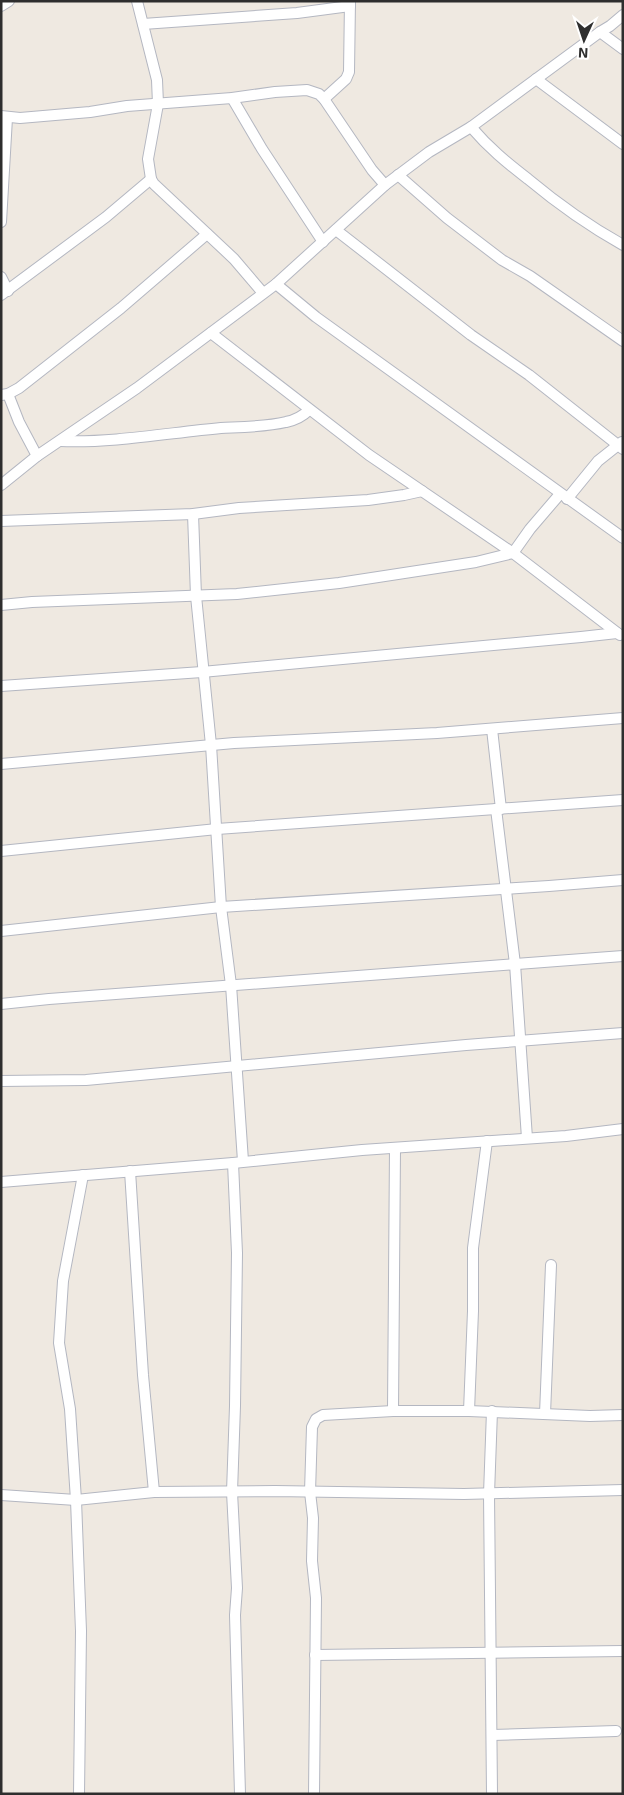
<svg xmlns="http://www.w3.org/2000/svg" width="624" height="1795" font-family="'Exo 2',sans-serif">
  <style>
    .lines { fill: none; stroke-linecap: round; stroke-linejoin: round }
    .minor-casing { stroke: #b4b7c1; stroke-width: 12 }
    .minor { stroke: #fff; stroke-width: 10 }
  </style>
  <rect width="100%" height="100%" fill="#efe9e1"/>
  <g class="lines">
    <g class="minor-casing">
      <g id="minor">
        <polyline points="137,1 157,80 158,104 148,159 151,179 154,184 234,259 263,293"/>
        <polyline points="1,6 9,1"/>
        <polyline points="143,24 297,13 350,6"/>
        <polyline points="600,32 623,49"/>
        <polyline points="536,79 623,144"/>
        <polyline points="232,98 262,149 323,242"/>
        <polyline points="324,99 346,79 349,72 350,1"/>
        <polyline points="1,116 20,118 90,112 127,106 232,98 275,92 307,90 319,94 324,99 372,170 385,185"/>
        <path d="M471,127C489,148 506,162 528,179C558,204 589,226 623,245"/>
        <polyline points="398,175 447,218 502,260 530,276 623,341"/>
        <polyline points="1,222 7,118"/>
        <polyline points="336,230 471,335 529,375 623,449"/>
        <polyline points="1,277 8,291"/>
        <polyline points="276,284 316,317 623,538"/>
        <polyline points="1,295 106,217 151,179"/>
        <polyline points="211,333 369,455 513,553 620,635"/>
        <polyline points="8,394 19,422 37,456"/>
        <polyline points="1,395 8,394 19,388 121,308 207,234"/>
        <path d="M60,441C114,443 167,433 221,428C243,427 265,427 286,422C296,420 303,416 309,410"/>
        <polyline points="1,485 37,456 137,388 276,284 385,185 429,152 471,127 600,32 610,26 623,15"/>
        <polyline points="567,499 598,461 622,442"/>
        <polyline points="193,514 196,596 211,745 221,907 231,985 243,1161"/>
        <polyline points="1,521 193,514 239,508 368,500 404,495 422,491"/>
        <polyline points="1,605 32,602 237,594 339,583 476,562 513,553 530,529 560,494"/>
        <polyline points="1,686 202,672 581,637 617,633"/>
        <polyline points="492,729 501,809"/>
        <polyline points="1,764 234,743 437,733 623,718"/>
        <polyline points="496,809 515,964 527,1138"/>
        <polyline points="1,851 217,829 623,800"/>
        <polyline points="1,931 221,907 549,886 623,880"/>
        <polyline points="1,1004 49,999 623,956"/>
        <polyline points="1,1081 86,1080 466,1045 623,1033"/>
        <polyline points="395,1148 393,1411 469,1411 590,1416 623,1415"/>
        <polyline points="233,1163 237,1253 235,1406 232,1492 237,1588 235,1615 240,1794"/>
        <polyline points="130,1171 143,1375 154,1492"/>
        <polyline points="1,1182 233,1163 362,1150 566,1136 623,1129"/>
        <polyline points="469,1411 473,1311 473,1248 487,1141"/>
        <polyline points="492,1411 489,1494 492,1794"/>
        <polyline points="545,1414 551,1265"/>
        <polyline points="1,1495 76,1500 154,1492 275,1491 464,1494 623,1490"/>
        <polyline points="315,1655 623,1651"/>
        <polyline points="492,1735 616,1731"/>
        <polyline points="79,1794 81,1631 76,1500 70,1409 59,1343 63,1281 83,1175"/>
        <polyline points="314,1794 316,1598 312,1561 313,1518 310,1492 312,1427 316,1419 323,1415 393,1411"/>
      </g>
    </g>
    <use href="#minor" class="minor"/>
  </g>
  <rect width="624" height="1795" fill="none" stroke="#2e2e2e" stroke-width="5"/>
  <g transform="translate(584 40) rotate(183)" stroke="#ffffff" stroke-width="4" paint-order="stroke">
  <path d="M0-4L9 19L0 12L-9 19Z" fill="#2e2e2e"/>
  <text y="-8" font-size="14" font-weight="bold" text-anchor="middle" fill="#2e2e2e">N</text>
  </g>
</svg>
